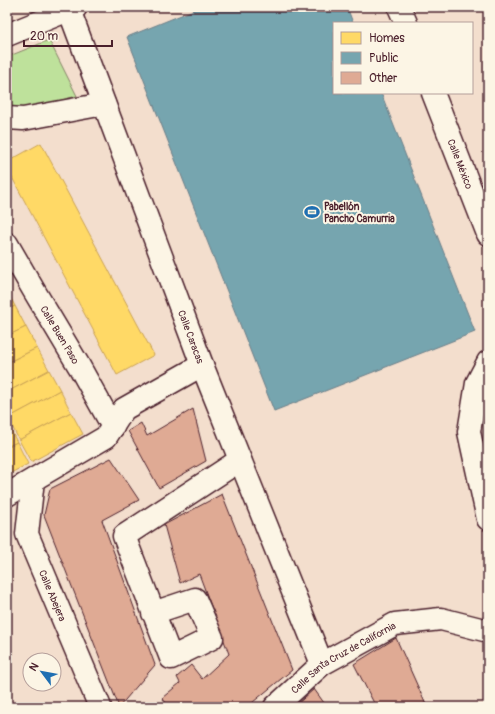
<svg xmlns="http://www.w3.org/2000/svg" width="495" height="714" font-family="Pangolin,sans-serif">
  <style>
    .green { fill: #bee19b; stroke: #848063 }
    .homes { fill: #ffd966; stroke: #c9a154 }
    .public { fill: #76a5af; stroke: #697d87 }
    .building { fill: #dfaa94; stroke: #4a1f2b }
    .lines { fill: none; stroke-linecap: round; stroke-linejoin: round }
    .minor-casing { stroke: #4a1f2b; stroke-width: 25 }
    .minor { stroke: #fcf5e5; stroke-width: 22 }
    .labels { text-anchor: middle; stroke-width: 4; stroke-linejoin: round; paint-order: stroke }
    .street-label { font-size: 10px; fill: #4a1f2b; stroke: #fcf5e5 }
    .poi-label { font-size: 10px; font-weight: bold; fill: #4a1f2b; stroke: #fcf5e5; text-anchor: start }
  </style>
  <rect width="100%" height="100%" fill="#f3decd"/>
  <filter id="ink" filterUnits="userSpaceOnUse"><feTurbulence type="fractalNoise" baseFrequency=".025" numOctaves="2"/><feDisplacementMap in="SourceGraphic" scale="8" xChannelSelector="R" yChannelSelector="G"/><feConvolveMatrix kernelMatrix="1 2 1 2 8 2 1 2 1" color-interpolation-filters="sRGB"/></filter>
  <g filter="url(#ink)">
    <polygon class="green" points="49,40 77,96 24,110 7,109 7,57"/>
    <g class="homes">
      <polygon points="41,143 154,355 117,375 7,168 7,162"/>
      <polygon points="7,291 15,306 7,310"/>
      <polygon points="15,306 26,327 7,336 7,310"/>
      <polygon points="26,327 37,348 7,363 7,336"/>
      <polygon points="37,348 49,370 7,392 7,363"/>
      <polygon points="49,370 60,390 8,418 7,416 7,392"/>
      <polygon points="60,390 71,412 19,440 8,418"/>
      <polygon points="71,412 83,434 31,462 19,440"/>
      <polygon points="7,423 17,442 7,447"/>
      <polygon points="17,442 28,464 7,475 7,447"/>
    </g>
    <polygon class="public" points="201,7 347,7 353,23 334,23 334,93 381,93 475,332 274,411 127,37"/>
    <g class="building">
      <polygon points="193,409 206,461 159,488 128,431 141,423 147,436"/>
      <polygon points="111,458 139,500 102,520 155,665 119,707 44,515 50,489"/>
      <polygon points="222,494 292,670 247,707 170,707 162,698 180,683 177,677 191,665 202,679 229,654 199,574 180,583 164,525"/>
      <polygon points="396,638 427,707 376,707 354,664"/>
      <polygon points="314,689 327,707 294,707"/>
    </g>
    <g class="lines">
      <g class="minor-casing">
        <g id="minor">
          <path id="s1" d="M68,7L202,365L322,664"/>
          <polyline points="399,7 406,23"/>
          <polyline points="7,35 76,7"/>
          <path id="s2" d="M433,93L488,234"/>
          <polyline points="7,118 23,119 104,104"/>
          <path id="s3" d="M7,244L33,289L79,366L113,427"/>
          <polyline points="488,362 477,383 469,432 488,519"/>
          <path id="s4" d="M33,480L27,534L100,707"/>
          <polyline points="7,495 106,437 124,409 202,365"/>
          <polyline points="153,613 195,599 212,638 171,658 124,536 240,460"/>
          <path id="s5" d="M275,707L322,664L395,624L441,619L488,631"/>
        </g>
      </g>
      <use href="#minor" class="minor"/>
    </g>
  </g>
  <defs>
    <g id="stadium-bare" transform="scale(1.2)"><path d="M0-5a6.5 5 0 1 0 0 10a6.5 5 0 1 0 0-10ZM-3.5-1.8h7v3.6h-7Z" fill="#1f6fb2" stroke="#fcf5e5" stroke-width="2.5" paint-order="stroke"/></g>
  </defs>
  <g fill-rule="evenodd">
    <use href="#stadium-bare" x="312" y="212"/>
  </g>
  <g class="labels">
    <g class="street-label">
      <text dy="4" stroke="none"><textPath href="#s2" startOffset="76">Calle México</textPath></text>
      <text dy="4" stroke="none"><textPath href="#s3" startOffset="105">Calle Buen Paso</textPath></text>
      <text dy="4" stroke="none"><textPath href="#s1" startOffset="352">Calle Caracas</textPath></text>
      <text dy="4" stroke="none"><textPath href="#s4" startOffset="121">Calle Abejera</textPath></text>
      <text dy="4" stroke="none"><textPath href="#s5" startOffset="85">Calle Santa Cruz de California</textPath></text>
    </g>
    <g class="poi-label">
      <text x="324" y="210">Pabellón<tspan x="324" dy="12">Pancho Camurria</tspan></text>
    </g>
  </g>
  <rect width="495" height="714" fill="none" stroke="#fcf5e5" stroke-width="24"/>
  <rect x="12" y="12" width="471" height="690" fill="none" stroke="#4a1f2b" stroke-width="1.5" filter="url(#ink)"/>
  <rect x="333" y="22" width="140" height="72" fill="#fcf5e5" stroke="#b59f9b"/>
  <rect x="341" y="32" width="20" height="12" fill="#ffd966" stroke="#b59f9b"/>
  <text x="369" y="42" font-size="12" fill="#4a1f2b">Homes</text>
  <rect x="341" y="52" width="20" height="12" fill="#76a5af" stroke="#b59f9b"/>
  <text x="369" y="62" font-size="12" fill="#4a1f2b">Public</text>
  <rect x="341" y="72" width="20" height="12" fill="#dfaa94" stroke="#b59f9b"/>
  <text x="369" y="82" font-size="12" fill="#4a1f2b">Other</text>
  <g transform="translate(42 672) rotate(302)"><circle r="19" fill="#fcf5e5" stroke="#b59f9b"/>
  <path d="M0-3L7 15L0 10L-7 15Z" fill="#1f6fb2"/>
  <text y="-6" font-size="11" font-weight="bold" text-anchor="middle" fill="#4a1f2b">N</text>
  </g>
  <path d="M24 40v6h88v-6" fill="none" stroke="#4a1f2b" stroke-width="2"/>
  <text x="30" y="40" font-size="12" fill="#4a1f2b" stroke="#fcf5e5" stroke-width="3" paint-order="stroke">20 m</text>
</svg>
